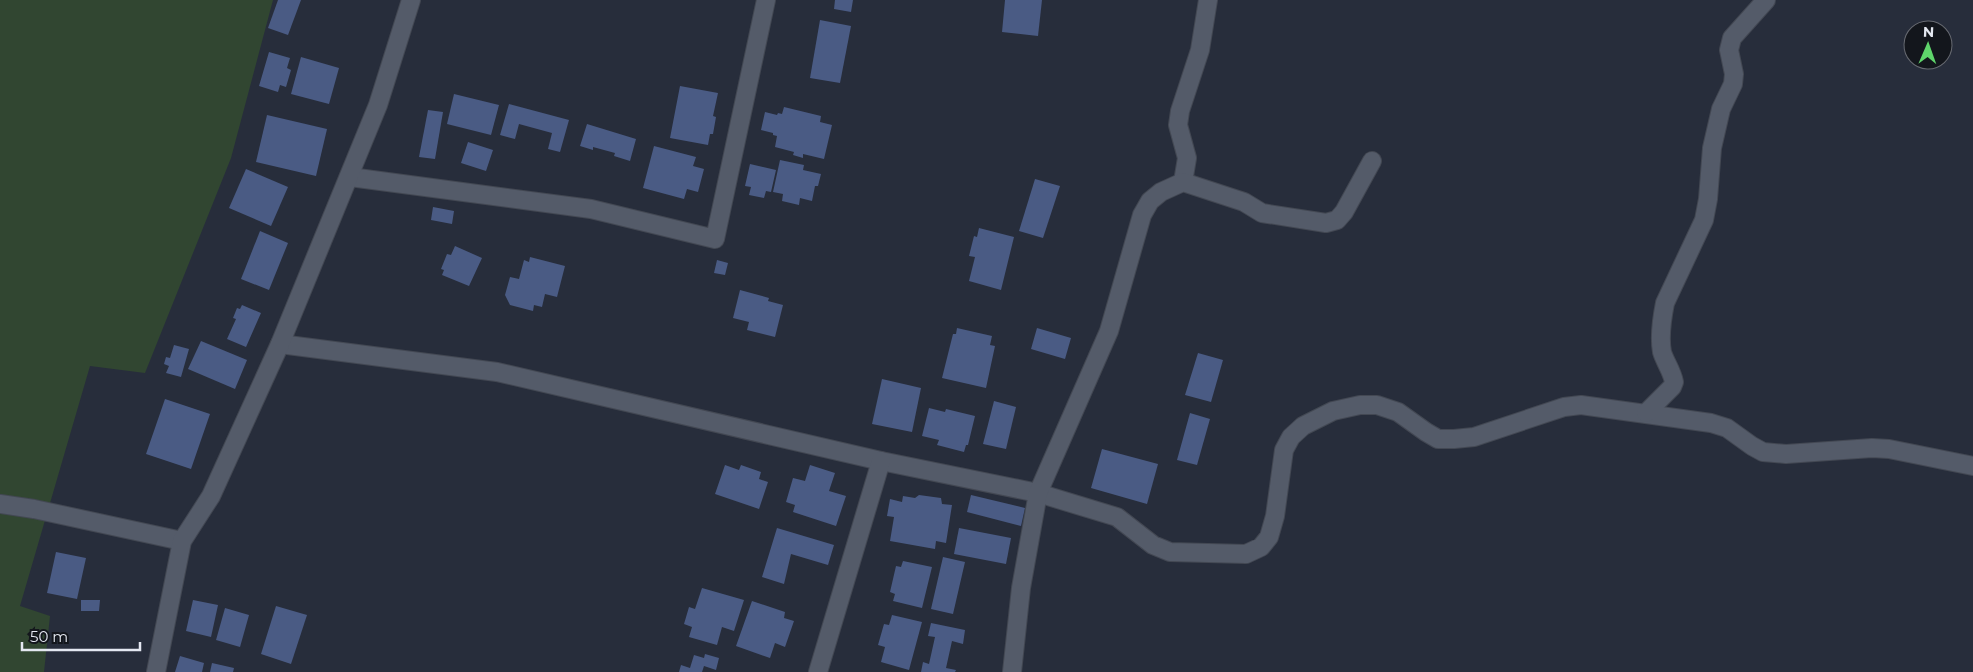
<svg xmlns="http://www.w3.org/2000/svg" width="1973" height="672" font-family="Montserrat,sans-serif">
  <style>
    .green { fill: #314631 }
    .building { fill: #4a5b84 }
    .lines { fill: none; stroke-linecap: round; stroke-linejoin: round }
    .minor-casing { stroke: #434853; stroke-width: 20 }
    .minor { stroke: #545b69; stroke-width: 18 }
  </style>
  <rect width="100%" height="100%" fill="#272d3b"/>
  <polygon class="green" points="0,0 273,0 231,158 145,373 90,366 20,606 50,616 44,672 0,672"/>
  <g class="building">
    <polygon points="278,0 301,0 288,35 268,28"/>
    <polygon points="835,0 853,0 851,12 834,9"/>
    <polygon points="1005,0 1042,0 1038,36 1002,32"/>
    <polygon points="820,20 851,26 840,83 810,78"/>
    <polygon points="269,52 290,58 287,68 291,70 286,87 280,85 278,92 259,86"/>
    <polygon points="301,57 339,68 329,104 291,94"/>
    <polygon points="680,86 718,93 713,116 716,117 713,134 710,134 708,145 670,138"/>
    <polygon points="454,94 499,105 491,135 447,124"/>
    <polygon points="509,104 569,120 560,152 548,149 552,133 519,124 515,139 500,135"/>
    <polygon points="784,107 821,116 820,122 832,125 824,159 803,154 803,158 793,155 794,152 775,147 777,136 773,135 773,133 761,130 765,112 777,115 778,113 782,114"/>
    <polygon points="428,110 443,112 435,159 419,157"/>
    <polygon points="267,115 327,129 316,176 256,162"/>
    <polygon points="587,124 636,139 630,161 614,156 615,153 593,147 593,150 580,146"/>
    <polygon points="468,142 493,150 486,171 461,163"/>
    <polygon points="654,146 696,157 693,166 704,169 698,192 687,189 684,199 643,188"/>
    <polygon points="780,160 804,165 803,170 821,174 818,186 815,186 812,201 800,198 799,205 782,201 783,194 773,192"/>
    <polygon points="750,164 776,170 771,192 766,191 764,198 749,195 751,187 745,186"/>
    <polygon points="246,169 288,187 271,226 229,208"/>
    <polygon points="1035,179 1060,186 1043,238 1019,231"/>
    <polygon points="433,207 454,211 452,224 431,220"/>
    <polygon points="979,228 1014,237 1001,290 969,281 975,257 969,256 974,236 977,237"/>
    <polygon points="260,231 288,243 269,290 241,279"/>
    <polygon points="455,246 482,258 469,286 442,275 444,270 441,269 447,254 451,255"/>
    <polygon points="530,257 565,266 557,297 545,294 542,307 534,305 533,311 510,305 505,295 510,277 519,279 524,260 529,262"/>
    <polygon points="717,260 728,263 725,275 714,273"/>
    <polygon points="740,290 769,298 768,301 783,305 775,337 747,330 749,322 733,318"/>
    <polygon points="242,305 261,313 246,347 227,339 236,319 233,318 237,308 240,309"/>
    <polygon points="957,328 992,336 990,345 995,346 986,388 942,378 953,334 956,334"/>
    <polygon points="1037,328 1071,338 1065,359 1031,349"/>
    <polygon points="201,341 247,360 235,389 188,369"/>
    <polygon points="174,345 189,349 181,377 166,373 169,366 164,364 166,357 170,358"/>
    <polygon points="1198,353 1223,360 1211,402 1185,395"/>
    <polygon points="882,379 921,388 912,432 872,424"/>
    <polygon points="165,399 210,414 191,469 146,454"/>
    <polygon points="994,401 1016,407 1006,449 983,444"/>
    <polygon points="929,408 945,412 946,409 975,416 968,445 966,445 964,452 937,445 939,440 922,436"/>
    <polygon points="1190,413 1210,419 1197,465 1177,460"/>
    <polygon points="1102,449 1158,464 1147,504 1091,488"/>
    <polygon points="725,465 739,470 741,465 761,472 759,479 768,482 759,509 715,494"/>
    <polygon points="810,465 835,473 829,491 846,496 836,526 793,512 795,505 786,502 793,478 805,481"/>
    <polygon points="919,495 941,498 942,504 952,505 946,543 936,541 935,549 890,541 894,517 887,516 890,499 902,502 903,496 915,498"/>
    <polygon points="971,495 1025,508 1021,526 967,512"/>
    <polygon points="777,528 834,545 828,565 791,554 784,584 762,577"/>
    <polygon points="959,528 1011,538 1006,564 954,554"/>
    <polygon points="56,552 86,558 77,599 47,593"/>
    <polygon points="943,557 965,562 953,614 931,609"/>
    <polygon points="903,561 932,567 922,608 893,601 895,594 890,592 896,566 901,567"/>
    <polygon points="702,588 744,600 734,631 722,627 717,645 689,637 692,627 684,624 689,607 695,609"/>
    <polygon points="81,600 100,600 99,611 81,611"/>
    <polygon points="193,600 218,605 211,637 186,631"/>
    <polygon points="752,601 785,612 784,618 794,621 785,647 775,643 770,658 736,646"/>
    <polygon points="276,606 307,615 291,664 261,654"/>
    <polygon points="225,608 249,615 240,647 216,640"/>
    <polygon points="892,615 922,622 909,670 881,662 885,647 878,645 884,624 889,625"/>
    <polygon points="931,623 965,630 963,644 952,641 946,668 956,670 955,672 921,672 923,662 929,664 935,637 928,636"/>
    <polygon points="705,654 719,658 716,670 704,666 702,672 679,672 681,665 690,668 694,655 704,658"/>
    <polygon points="180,656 204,663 202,672 175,672"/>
    <polygon points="212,663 234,668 233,672 210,672"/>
  </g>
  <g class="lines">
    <g class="minor-casing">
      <g id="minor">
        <polyline points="350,177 591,209 715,239 766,0"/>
        <polyline points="1183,182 1187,158 1178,125 1180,111 1200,50 1208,0"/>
        <polyline points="280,344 497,372 881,461 1038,493 1117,517 1153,545 1170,552 1246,554 1261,547 1269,537 1275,516 1284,450 1291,437 1303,426 1333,411 1360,405 1377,405 1398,412 1426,432 1438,439 1454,439 1474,437 1564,407 1581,405 1711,423 1727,428 1752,446 1763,452 1786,454 1872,448 1889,449 1973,466"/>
        <path d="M1646,413L1672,387L1674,382C1672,371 1665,362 1662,352C1659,336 1662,318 1665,303L1704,220L1708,199L1712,148L1721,109L1733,84L1734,74L1729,50L1732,38L1766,0"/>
        <polyline points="0,504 34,509 182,541"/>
        <polyline points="156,672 182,541 211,496 280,344 378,105 411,0"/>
        <polyline points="818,672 881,461"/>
        <polyline points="1012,672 1021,588 1038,493 1109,331 1142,215 1150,201 1161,192 1183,182 1244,202 1262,213 1326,223 1337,220 1344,212 1372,161"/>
      </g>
    </g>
    <use href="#minor" class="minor"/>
  </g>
  <g transform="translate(1928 45) rotate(2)"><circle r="24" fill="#13161c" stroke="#676a71"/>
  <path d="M0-4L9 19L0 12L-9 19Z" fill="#5fd56b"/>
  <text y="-8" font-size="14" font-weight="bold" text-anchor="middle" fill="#e4e8f1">N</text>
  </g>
  <path d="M22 642v8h118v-8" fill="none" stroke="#e4e8f1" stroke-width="2.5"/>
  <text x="30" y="642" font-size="15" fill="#e4e8f1" stroke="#13161c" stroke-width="4" paint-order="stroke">50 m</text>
</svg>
